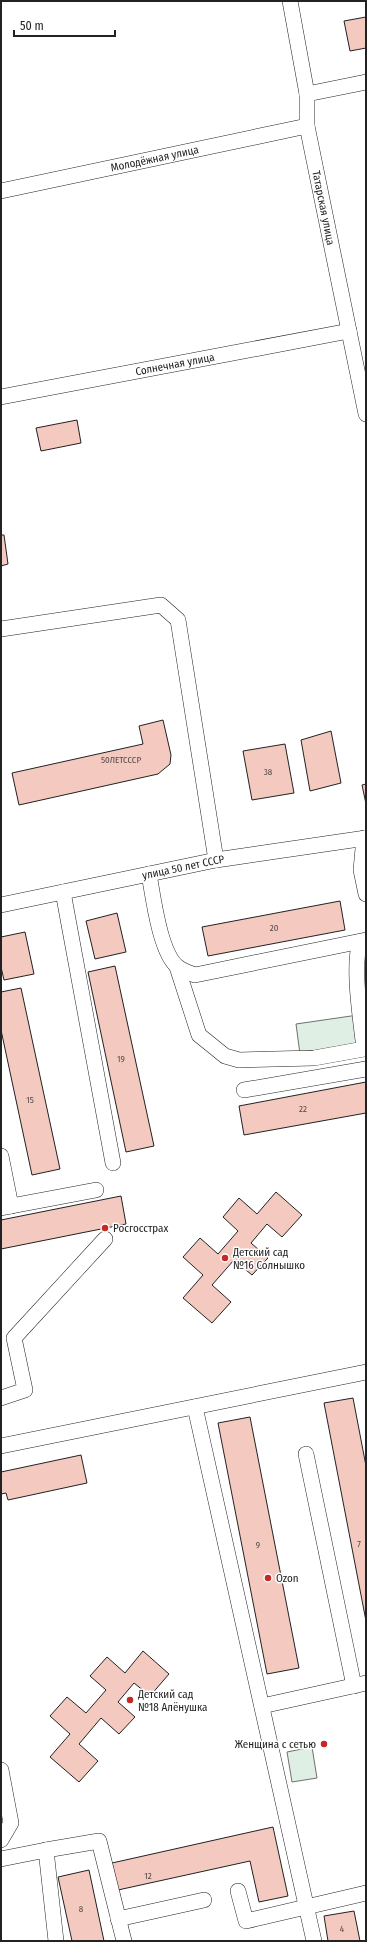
<svg xmlns="http://www.w3.org/2000/svg" width="367" height="1942" font-family="'Fira Sans Condensed',sans-serif">
  <style>
    .green { fill: #e0efe3; stroke: #6f6f6f }
    .building { fill: #f3c9c0; stroke: #222 }
    .lines { fill: none; stroke-linecap: round; stroke-linejoin: round }
    .minor-casing { stroke: #222; stroke-width: 16 }
    .minor { stroke: #fff; stroke-width: 15 }
    .poi-dot { fill: #c62828; stroke: #fff; stroke-width: 1.5 }
    .labels { text-anchor: middle; stroke-width: 3; stroke-linejoin: round; paint-order: stroke }
    .number-label { font-size: 9px; fill: #564c4a }
    .street-label { font-size: 11px; fill: #222; stroke: #fff }
    .poi-label { font-size: 11px; fill: #222; stroke: #fff; text-anchor: start }
  </style>
  <rect width="100%" height="100%" fill="#fff"/>
  <g class="green">
    <polygon points="358,1015 362,1045 300,1054 296,1024"/>
    <polygon points="312,1747 317,1778 292,1782 287,1752"/>
  </g>
  <g class="building">
    <polygon points="366,17 366,48 350,51 344,21"/>
    <polygon points="77,420 81,443 41,451 36,428"/>
    <polygon points="1,535 4,535 8,564 1,566"/>
    <polygon points="163,720 171,755 170,764 158,774 19,805 12,773 143,744 139,726"/>
    <polygon points="331,731 341,783 310,791 301,740"/>
    <polygon points="285,744 294,793 252,800 243,751"/>
    <polygon points="366,784 366,804 362,785"/>
    <polygon points="340,901 345,930 208,956 202,927"/>
    <polygon points="117,913 126,952 95,959 86,921"/>
    <polygon points="25,932 34,974 4,980 1,967 1,937"/>
    <polygon points="115,966 154,1146 126,1152 88,972"/>
    <polygon points="21,988 60,1169 32,1175 1,1030 1,992"/>
    <polygon points="366,1082 366,1113 244,1135 239,1106"/>
    <polygon points="276,1192 302,1215 282,1237 267,1224 251,1243 268,1258 252,1275 234,1260 212,1285 231,1302 212,1323 183,1298 203,1275 183,1257 200,1238 218,1254 238,1231 223,1217 239,1198 257,1214"/>
    <polygon points="121,1196 126,1224 1,1249 1,1220"/>
    <polygon points="353,1398 366,1466 366,1621 324,1403"/>
    <polygon points="250,1417 299,1668 267,1674 218,1423"/>
    <polygon points="81,1455 87,1483 8,1500 6,1493 1,1494 1,1472"/>
    <polygon points="143,1651 169,1674 150,1696 134,1683 118,1702 135,1717 119,1734 101,1718 79,1744 98,1761 79,1782 50,1757 70,1734 50,1716 67,1697 86,1713 106,1690 90,1676 107,1657 125,1673"/>
    <polygon points="273,1827 288,1896 259,1902 250,1861 118,1890 112,1863"/>
    <polygon points="89,1870 104,1941 72,1941 58,1877"/>
    <polygon points="354,1911 360,1941 328,1941 324,1916"/>
  </g>
  <g class="lines">
    <g class="minor-casing">
      <g id="minor">
        <path id="s1" d="M290,1L307,94V126L366,414"/>
        <polyline points="307,94 366,82"/>
        <path id="s2" d="M1,191L307,126"/>
        <path id="s3" d="M1,397L349,331"/>
        <polyline points="1,629 161,605 178,620 216,860"/>
        <polyline points="364,838 361,870 366,894"/>
        <path d="M149,874C153,896 160,954 178,967C183,971 190,973 195,975L366,940"/>
        <polyline points="63,892 113,1163"/>
        <path id="s4" d="M1,905L216,860L366,838"/>
        <path d="M177,967L199,1035L225,1056L239,1060L314,1058L364,1049C361,1021 352,968 360,942"/>
        <polyline points="244,1090 366,1069"/>
        <polyline points="1,1156 11,1206"/>
        <polyline points="1,1208 96,1190"/>
        <polyline points="1,1398 25,1390 14,1338 105,1239"/>
        <polyline points="195,1407 314,1941"/>
        <polyline points="1,1446 366,1372"/>
        <polyline points="306,1454 354,1686"/>
        <polyline points="262,1706 366,1683"/>
        <polyline points="1,1770 11,1823 1,1840"/>
        <polyline points="46,1850 99,1841 124,1941"/>
        <polyline points="1,1859 46,1850 56,1941"/>
        <polyline points="238,1891 246,1921 366,1893"/>
        <polyline points="118,1919 204,1900"/>
      </g>
    </g>
    <use href="#minor" class="minor"/>
  </g>
  <g class="poi-dot">
    <circle cx="105" cy="1228" r="4"/>
    <circle cx="225" cy="1258" r="4"/>
    <circle cx="268" cy="1578" r="4"/>
    <circle cx="130" cy="1700" r="4"/>
    <circle cx="324" cy="1744" r="4"/>
  </g>
  <g class="labels">
    <g class="number-label">
      <text x="121" y="763">50ЛЕТСССР</text>
      <text x="268" y="775">38</text>
      <text x="274" y="931">20</text>
      <text x="121" y="1062">19</text>
      <text x="30" y="1103">15</text>
      <text x="303" y="1112">22</text>
      <text x="359" y="1547">7</text>
      <text x="258" y="1548">9</text>
      <text x="148" y="1879">12</text>
      <text x="81" y="1912">8</text>
      <text x="342" y="1932">4</text>
    </g>
    <g class="street-label">
      <text dy="4" stroke="none"><textPath href="#s2" startOffset="157">Молодёжная улица</textPath></text>
      <text dy="4" stroke="none"><textPath href="#s1" startOffset="210">Татарская улица</textPath></text>
      <text dy="4" stroke="none"><textPath href="#s3" startOffset="177">Солнечная улица</textPath></text>
      <text dy="4" stroke="none"><textPath href="#s4" startOffset="186">улица 50 лет СССР</textPath></text>
    </g>
    <g class="poi-label">
      <text x="113" y="1232">Росгосстрах</text>
      <text x="233" y="1256">Детский сад<tspan x="233" dy="13">№16 Солнышко</tspan></text>
      <text x="276" y="1582">Ozon</text>
      <text x="138" y="1698">Детский сад<tspan x="138" dy="13">№18 Алёнушка</tspan></text>
      <text x="316" y="1748" text-anchor="end">Женщина с сетью</text>
    </g>
  </g>
  <rect width="367" height="1942" fill="none" stroke="#222222" stroke-width="4"/>
  <path d="M14 30v6h101v-6" fill="none" stroke="#222222" stroke-width="2"/>
  <text x="20" y="30" font-size="12" fill="#222222" stroke="#ffffff" stroke-width="3" paint-order="stroke">50 m</text>
</svg>
